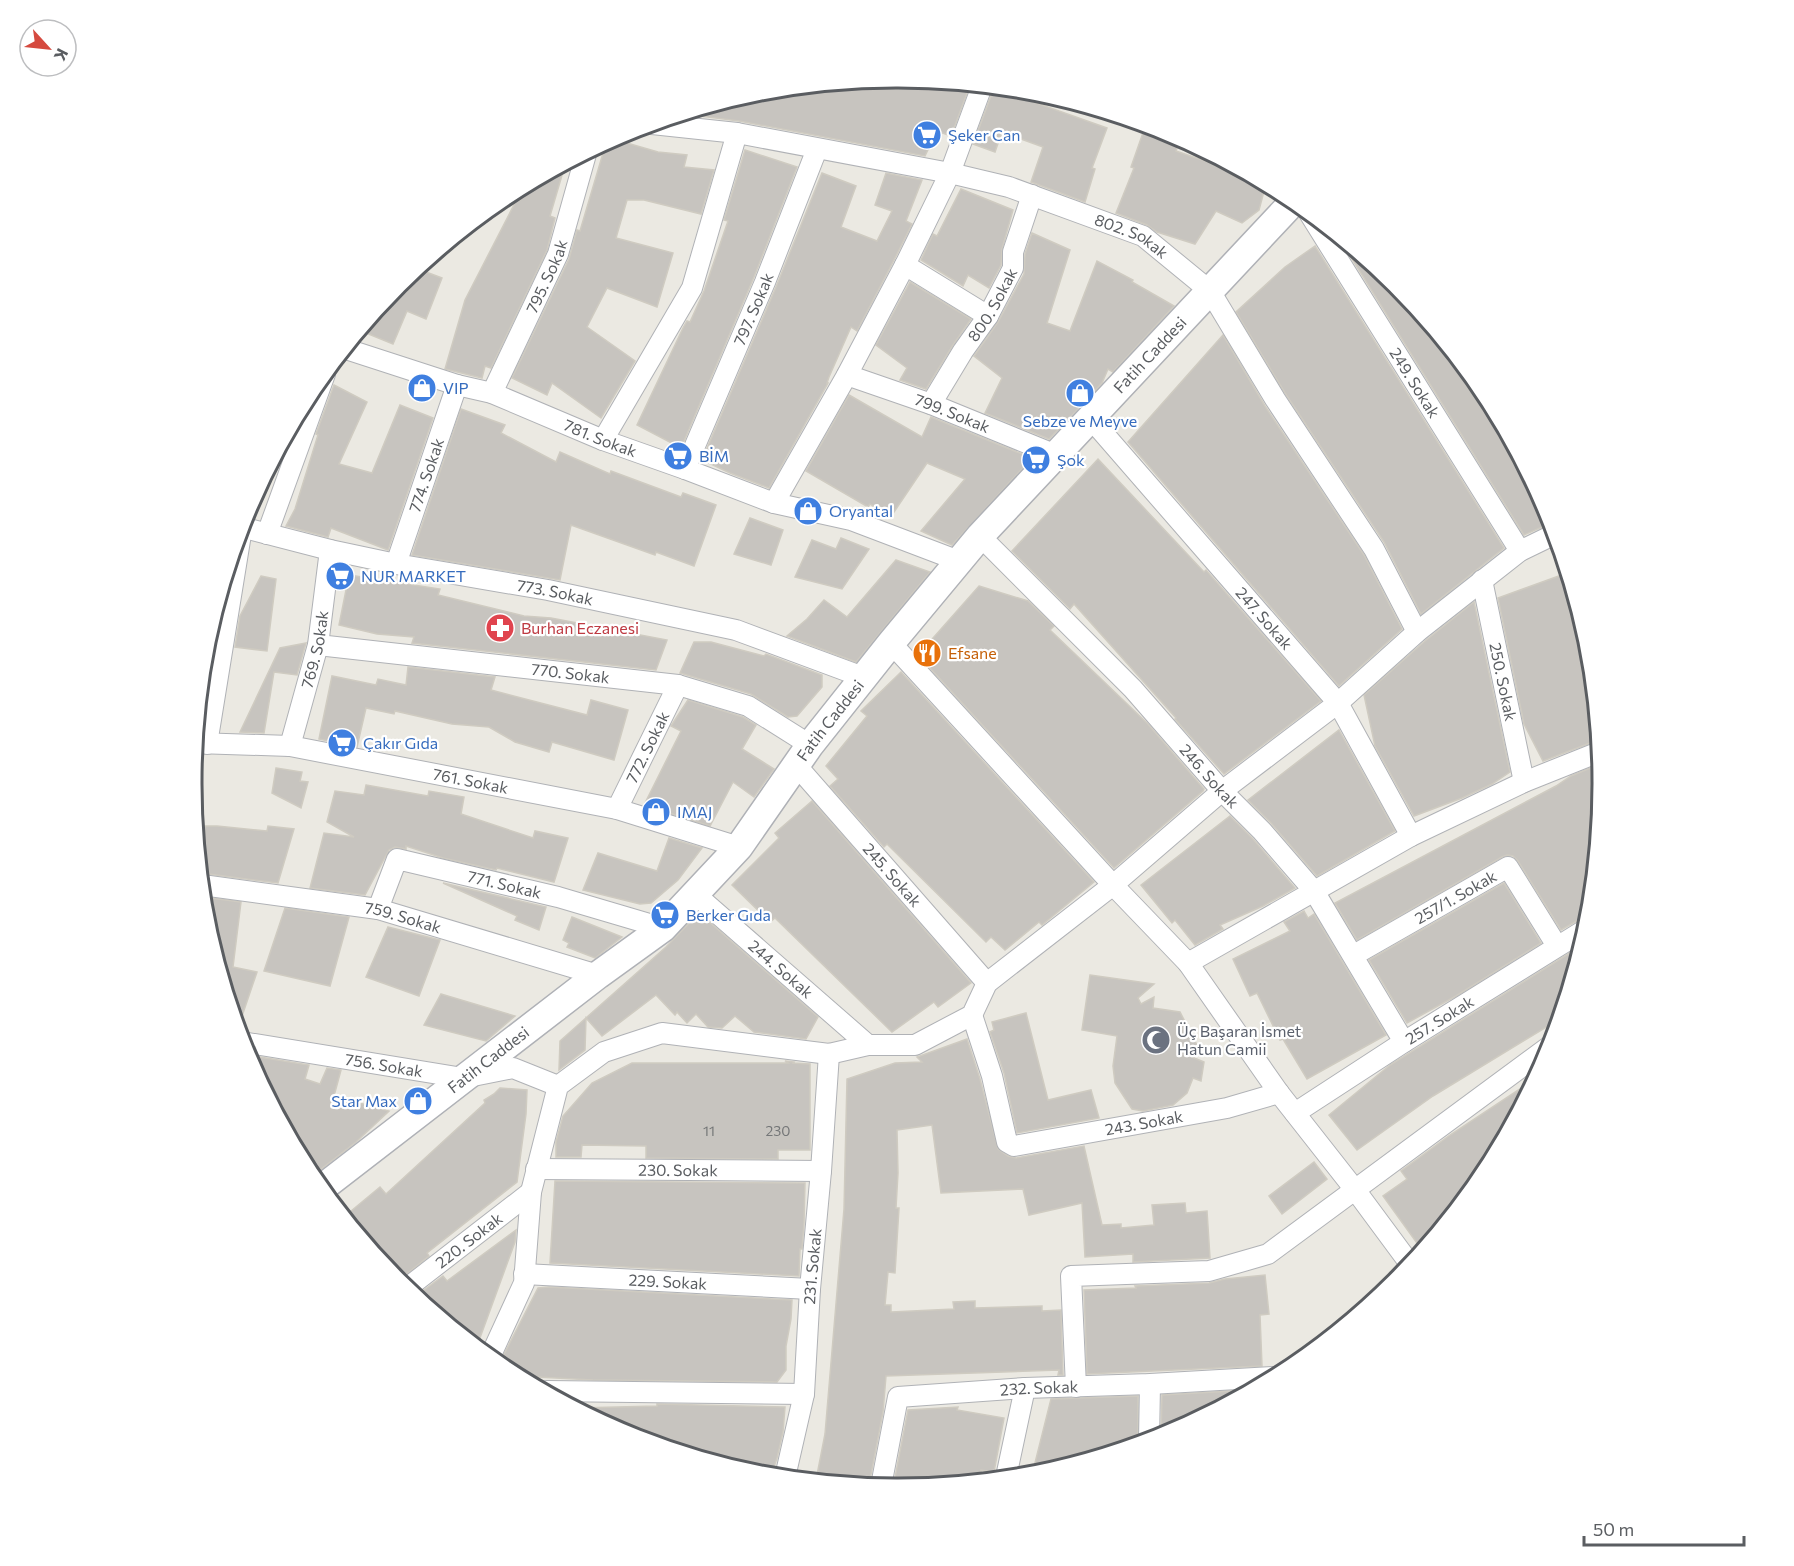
<svg xmlns="http://www.w3.org/2000/svg" width="1794" height="1566" font-family="Commissioner,sans-serif">
  <style>
    .building { fill: #c7c4bf; stroke: #cfcbc1; stroke-width: 1.5 }
    .lines { fill: none; stroke-linecap: round; stroke-linejoin: round }
    .street-casing { stroke: #b0b2b6; stroke-width: 22 }
    .secondary-casing { stroke: #afb1b6; stroke-width: 30 }
    .street { stroke: #fff; stroke-width: 20 }
    .secondary { stroke: #fff; stroke-width: 27 }
    .labels { text-anchor: middle; stroke-width: 4.5; stroke-linejoin: round; paint-order: stroke }
    .number-label { font-size: 14px; fill: #757778 }
    .shop-label { font-size: 16px; fill: #366cbe; stroke: #fff; text-anchor: start }
    .street-label { font-size: 16px; fill: #5a5d61; stroke: #fff }
    .health-label { font-size: 16px; fill: #be3a42; stroke: #fff; text-anchor: start }
    .food-label { font-size: 16px; fill: #c56008; stroke: #fff; text-anchor: start }
    .worship-label { font-size: 16px; fill: #5b616d; stroke: #fff; text-anchor: start }
    .rim { fill: none; stroke: #5a5d61; stroke-width: 3 }
  </style>
  <rect width="100%" height="100%" fill="#ebe9e2"/>
  <g class="building">
    <polygon points="897,78 970,85 951,136 937,131 925,156 739,121 685,114 760,91"/>
    <polygon points="994,88 1107,128 1092,168 1095,169 1085,202 1031,182 1043,147 1002,132 995,152 973,144"/>
    <polygon points="1145,127 1180,139 1176,151 1234,171 1235,168 1266,184 1259,210 1242,223 1216,211 1195,244 1157,232 1147,225 1116,213 1134,168 1131,167"/>
    <polygon points="613,139 658,152 687,155 684,167 714,170 701,214 644,200 627,200 616,238 673,253 657,307 607,288 587,327 635,361 601,418 552,383 547,395 512,378 569,259 577,230 580,231 606,143"/>
    <polygon points="745,150 797,167 754,277 681,448 637,425 683,328 687,321 690,322 704,291 728,221 724,220"/>
    <polygon points="565,165 550,216 555,218 547,250 491,368 485,366 482,378 445,369 465,300 517,199 520,200 534,182"/>
    <polygon points="822,173 856,186 841,227 877,241 892,211 875,205 886,173 922,180 906,221 912,224 894,260 857,331 851,327 829,377 827,383 828,383 769,488 730,473 702,460 776,287"/>
    <polygon points="961,189 1013,210 1002,249 1001,265 989,288 968,275 963,286 921,260 933,234 937,236"/>
    <polygon points="1032,233 1070,250 1047,323 1070,331 1097,261 1133,280 1132,282 1174,306 1113,372 1108,369 1102,383 1083,403 1081,402 1077,410 1049,439 985,413 1002,378 974,356 998,322 1024,274 1025,254"/>
    <polygon points="1339,238 1396,285 1483,392 1548,514 1551,523 1524,535"/>
    <polygon points="1315,246 1504,548 1421,614 1384,542 1285,393 1236,312 1285,267"/>
    <polygon points="418,269 442,278 426,319 407,311 393,344 361,331 399,284"/>
    <polygon points="910,282 971,319 953,345 926,389 900,380 907,368 876,345"/>
    <polygon points="1223,335 1265,406 1364,555 1402,629 1339,686 1128,442"/>
    <polygon points="334,385 367,402 339,464 372,473 400,405 433,418 388,550 331,528 328,537 286,526 295,509 318,435 316,434"/>
    <polygon points="849,395 922,437 931,417 1032,458 952,545 921,531 965,479 927,463 890,518 870,504 868,507 806,471"/>
    <polygon points="461,409 505,425 501,433 556,462 560,452 610,474 611,471 681,497 683,493 716,505 694,566 656,552 655,555 571,525 560,580 412,555"/>
    <polygon points="1098,459 1204,572 1206,570 1321,701 1224,774 1175,719 1176,718 1074,604 1070,609 1012,551"/>
    <polygon points="750,518 783,530 771,565 734,554"/>
    <polygon points="841,538 869,549 842,589 795,577 812,540 836,549"/>
    <polygon points="896,560 930,572 856,662 787,636 807,619 824,600 847,617"/>
    <polygon points="1567,573 1589,646 1598,740 1543,761 1524,724 1498,598"/>
    <polygon points="349,575 440,589 438,595 524,616 551,618 667,640 656,670 412,643 414,637 377,634 339,625"/>
    <polygon points="261,576 276,579 267,651 235,647 240,616"/>
    <polygon points="979,586 1028,601 1054,626 1050,630 1147,723 1204,789 1203,791 1114,868 918,655"/>
    <polygon points="1474,602 1510,772 1492,784 1462,798 1414,816 1375,746 1364,695 1425,641"/>
    <polygon points="694,642 711,642 764,656 766,654 822,675 822,687 797,716 788,717 751,694 680,673"/>
    <polygon points="306,643 297,675 274,672 264,733 240,732 280,648"/>
    <polygon points="408,667 495,677 491,690 587,715 591,700 628,710 614,760 552,742 549,752 515,742 489,727 452,724 395,711 394,714 366,708 357,747 319,739 332,676 376,685 378,679 406,685"/>
    <polygon points="901,672 1094,882 1042,925 1039,922 1005,950 991,937 986,942 887,844 884,847 830,786 838,779 826,766 867,716 861,711"/>
    <polygon points="688,700 743,717 756,725 742,749 774,769 754,797 733,782 710,826 644,805 681,731 671,726"/>
    <polygon points="1339,730 1395,831 1317,876 1271,823 1248,800"/>
    <polygon points="1600,764 1602,783 1589,918 1580,919 1561,930 1518,861 1513,856 1507,855 1502,857 1357,940 1335,903 1556,786 1571,776"/>
    <polygon points="276,768 302,772 300,781 308,782 301,808 272,793"/>
    <polygon points="366,785 428,796 429,791 464,797 461,814 533,838 535,831 568,838 554,882 497,868 496,870 443,858 406,846 406,849 395,847 389,850 365,895 310,888 324,833 354,837 327,822 335,791 364,795"/>
    <polygon points="812,801 971,983 938,1007 934,1002 892,1032 775,918 770,922 732,885 779,838 775,833"/>
    <polygon points="1230,816 1253,839 1295,888 1263,906 1220,925 1223,929 1195,945 1175,920 1172,923 1141,885"/>
    <polygon points="196,826 217,826 267,831 268,826 294,829 278,883 201,873"/>
    <polygon points="669,838 702,848 678,880 651,903 640,904 583,890 598,853 657,871"/>
    <polygon points="443,883 546,907 539,930 515,920 517,916"/>
    <polygon points="1504,883 1541,943 1456,996 1407,1023 1369,960"/>
    <polygon points="203,897 241,902 233,967 257,972 238,1028 205,920"/>
    <polygon points="285,908 349,917 330,986 264,971"/>
    <polygon points="1304,911 1308,918 1314,914 1386,1035 1307,1079 1283,1039 1280,1040 1257,993 1250,996 1233,959 1290,931 1284,922"/>
    <polygon points="699,913 818,1017 806,1039 754,1032 735,1016 722,1028 708,1027 696,1014 687,1023 677,1012 675,1015 656,995 602,1036 586,1018 585,1050 559,1070 560,1041 666,947"/>
    <polygon points="572,917 622,937 595,958 567,947 569,943 563,940"/>
    <polygon points="388,927 440,940 419,996 366,977"/>
    <polygon points="1581,946 1558,1020 1433,1096 1357,1150 1329,1115 1390,1065"/>
    <polygon points="1090,975 1154,984 1138,998 1141,1004 1154,997 1153,1008 1180,1012 1197,1045 1192,1057 1204,1062 1201,1081 1193,1078 1187,1093 1173,1105 1143,1111 1132,1109 1115,1083 1113,1066 1117,1036 1082,1030"/>
    <polygon points="441,994 515,1016 486,1041 424,1025"/>
    <polygon points="1026,1013 1048,1100 1091,1090 1099,1118 1017,1133 1004,1073 990,1032 994,1030 992,1022"/>
    <polygon points="967,1039 980,1079 998,1149 1008,1156 1016,1158 1084,1146 1102,1225 1121,1224 1121,1228 1154,1225 1152,1205 1185,1203 1186,1213 1207,1211 1210,1258 1133,1262 1133,1254 1085,1257 1082,1203 1029,1215 1023,1189 941,1193 932,1125 897,1130 898,1173 896,1208 899,1208 895,1273 888,1272 885,1305 891,1305 891,1312 954,1309 953,1302 975,1301 975,1308 1042,1306 1042,1311 1061,1310 1063,1375 1058,1375 1059,1370 886,1376 883,1412 869,1485 816,1480 825,1434 844,1209 847,1079 895,1063 922,1062 917,1057"/>
    <polygon points="247,1055 309,1065 305,1079 320,1084 327,1068 341,1070 334,1096 389,1111 356,1142 312,1176"/>
    <polygon points="785,1061 794,1062 793,1063 810,1064 810,1150 778,1150 778,1159 646,1158 646,1146 582,1145 581,1157 556,1157 556,1142 563,1116 592,1083 632,1063 788,1063"/>
    <polygon points="1535,1079 1483,1175 1422,1250 1383,1196 1407,1179 1401,1171 1450,1135"/>
    <polygon points="500,1088 527,1090 526,1114 517,1182 427,1253 429,1256 398,1281 345,1216 380,1187 386,1194 485,1103 484,1100 494,1094"/>
    <polygon points="1314,1162 1327,1179 1282,1214 1269,1196"/>
    <polygon points="555,1181 805,1183 804,1223 802,1249 800,1249 799,1276 550,1263"/>
    <polygon points="516,1230 515,1242 477,1346 416,1296 443,1276 447,1281"/>
    <polygon points="1265,1275 1269,1314 1260,1315 1262,1366 1087,1374 1084,1290 1136,1288 1135,1286 1209,1283 1225,1279"/>
    <polygon points="549,1287 792,1300 791,1319 786,1346 786,1370 777,1382 593,1380 518,1376 499,1364 538,1288"/>
    <polygon points="1249,1390 1166,1434 1161,1436 1162,1395"/>
    <polygon points="1138,1396 1138,1443 1032,1475 1051,1399"/>
    <polygon points="657,1404 785,1407 783,1432 777,1458 771,1476 759,1474 627,1434 579,1408 657,1406"/>
    <polygon points="958,1407 957,1410 1004,1418 994,1472 981,1470 981,1480 893,1488 908,1410"/>
  </g>
  <g class="lines">
    <g class="street-casing">
      <g id="street">
        <path id="s1" d="M652,124L737,133L950,173L1009,187L1143,236L1210,291L1275,399L1374,549L1417,632"/>
        <path id="s2" d="M1309,213L1520,551"/>
        <polyline points="905,265 988,316"/>
        <path id="s3" d="M346,349L457,385L492,393L603,440L685,469L774,503L851,520L959,561"/>
        <path id="s4" d="M847,375L931,404L1056,455"/>
        <path id="s5" d="M492,393L558,254L586,154"/>
        <path id="s6" d="M931,404L963,351L988,316L1013,268V252L1032,195"/>
        <path id="s7" d="M1091,419L1338,703L1411,836"/>
        <polyline points="603,440 692,288 737,133"/>
        <path id="s8" d="M685,469L765,282L817,149"/>
        <polyline points="774,503 847,375 905,265 950,173 982,86"/>
        <path id="s9" d="M241,527L330,550L396,564L548,590L736,630L863,677"/>
        <polyline points="267,534 325,374"/>
        <path id="s10" d="M980,536L1133,689L1222,791L1262,831L1314,891L1404,1042"/>
        <path id="s11" d="M396,564L457,385"/>
        <path id="s12" d="M1482,580L1524,782"/>
        <polyline points="891,643 1113,885 1188,963 1279,1093 1356,1191 1410,1264"/>
        <path id="s13" d="M318,645L678,685L748,706L810,745"/>
        <path id="s14" d="M196,743L290,746L617,809L739,847"/>
        <polyline points="207,744 242,528"/>
        <path id="s15" d="M290,746L318,645L330,550"/>
        <path id="s16" d="M796,765L987,983"/>
        <path id="s17" d="M617,809L678,685"/>
        <path id="s18" d="M202,885L378,909L598,975"/>
        <path id="s19" d="M695,894L868,1045"/>
        <path id="s20" d="M378,909L397,859L558,897L663,928"/>
        <path id="s21" d="M1354,955L1508,867L1557,946"/>
        <polyline points="1188,963 1411,836 1524,782 1599,752"/>
        <path id="s22" d="M972,1015L992,1076L1007,1142L1014,1146L1227,1108L1279,1093"/>
        <path id="s23" d="M242,1042L463,1078L513,1068L558,1086"/>
        <path id="s24" d="M1295,1113L1404,1042L1586,929"/>
        <path id="s25" d="M536,1169L821,1171"/>
        <path id="s26" d="M524,1274L810,1289"/>
        <path id="s27" d="M407,1288L531,1192"/>
        <polyline points="490,1357 524,1283 531,1192 558,1086 604,1052 662,1033 829,1054 868,1045 915,1045 972,1015 987,983 1113,885 1222,791 1338,703 1417,632 1520,551 1555,534"/>
        <polyline points="1076,1387 1071,1276 1209,1271 1268,1254 1551,1045"/>
        <polyline points="547,1391 804,1394"/>
        <polyline points="1149,1440 1150,1384"/>
        <path id="s28" d="M785,1477L804,1394L810,1289L821,1171L829,1054"/>
        <polyline points="1006,1477 1025,1388"/>
        <path id="s29" d="M881,1486L898,1397L1025,1388L1150,1384L1273,1377"/>
      </g>
    </g>
    <g class="secondary-casing">
      <g id="secondary">
        <path id="s30" d="M322,1188L598,975L663,928L739,847L810,745L891,643L980,536L1294,201"/>
      </g>
    </g>
    <use href="#street" class="street"/>
    <use href="#secondary" class="secondary"/>
  </g>
  <defs>
    <g id="supermarket-disc" transform="scale(1.5)"><circle r="9.5" fill="#3f7fe0" stroke="#fff"/><path d="M-6-5.5h2.5l.6 2H6L4.5 2H-2.5L-4.4-4H-6ZM-1.5 3.2a1.3 1.3 0 1 0 .1 0ZM3 3.2a1.3 1.3 0 1 0 .1 0Z" fill="#fff"/></g>
    <g id="shop-disc" transform="scale(1.5)"><circle r="9.5" fill="#3f7fe0" stroke="#fff"/><path d="M-5-2.5h2.3a2.7 3.5 0 0 1 5.4 0H5L5.5 6h-11ZM-1.5-2.5h3a1.5 2.3 0 0 0-3 0Z" fill="#fff"/></g>
    <g id="pharmacy-disc" transform="scale(1.5)"><circle r="9.5" fill="#e0444e" stroke="#fff"/><path d="M-2-6h4v4h4v4h-4v4h-4v-4h-4v-4h4Z" fill="#fff"/></g>
    <g id="restaurant-disc" transform="scale(1.5)"><circle r="9.5" fill="#e8710a" stroke="#fff"/><path d="M-5-6h1v4h1v-4h1v4h1v-4h1v5L-1.5 .5V6h-2V.5L-5-1ZM5-6V6H3V1.5H1.5Q1.5-4 5-6Z" fill="#fff"/></g>
    <g id="mosque-disc" transform="scale(1.5)"><circle r="9.5" fill="#6b7280" stroke="#fff"/><path d="M3.5-4.9A6 6 0 1 0 3.5 4.9A5 5 0 1 1 3.5-4.9Z" fill="#fff"/></g>
  </defs>
  <g fill-rule="evenodd">
    <use href="#supermarket-disc" x="927" y="135"/>
    <use href="#shop-disc" x="422" y="388"/>
    <use href="#shop-disc" x="1080" y="393"/>
    <use href="#supermarket-disc" x="678" y="456"/>
    <use href="#supermarket-disc" x="1036" y="460"/>
    <use href="#shop-disc" x="808" y="511"/>
    <use href="#supermarket-disc" x="340" y="576"/>
    <use href="#pharmacy-disc" x="500" y="628"/>
    <use href="#restaurant-disc" x="927" y="653"/>
    <use href="#supermarket-disc" x="342" y="743"/>
    <use href="#shop-disc" x="656" y="812"/>
    <use href="#supermarket-disc" x="665" y="915"/>
    <use href="#mosque-disc" x="1156" y="1040"/>
    <use href="#shop-disc" x="418" y="1101"/>
  </g>
  <g class="labels">
    <g class="number-label">
      <text x="709" y="1136">11</text>
      <text x="778" y="1136">230</text>
    </g>
    <g class="shop-label">
      <text x="948" y="141">Şeker Can</text>
      <text x="443" y="394">VIP</text>
      <text x="1080" y="427" text-anchor="middle">Sebze ve Meyve</text>
      <text x="699" y="462">BİM</text>
      <text x="1057" y="466">Şok</text>
      <text x="829" y="517">Oryantal</text>
      <text x="361" y="582">NUR MARKET</text>
      <text x="363" y="749">Çakır Gıda</text>
      <text x="677" y="818">IMAJ</text>
      <text x="686" y="921">Berker Gıda</text>
      <text x="397" y="1107" text-anchor="end">Star Max</text>
    </g>
    <g class="street-label">
      <text dy="6" stroke="none"><textPath href="#s1" startOffset="495">802. Sokak</textPath></text>
      <text dy="6" stroke="none"><textPath href="#s5" startOffset="129">795. Sokak</textPath></text>
      <text dy="6" stroke="none"><textPath href="#s6" startOffset="117">800. Sokak</textPath></text>
      <text dy="6" stroke="none"><textPath href="#s8" startOffset="174">797. Sokak</textPath></text>
      <text dy="6" stroke="none"><textPath href="#s30" startOffset="1182">Fatih Caddesi</textPath></text>
      <text dy="6" stroke="none"><textPath href="#s2" startOffset="200">249. Sokak</textPath></text>
      <text dy="6" stroke="none"><textPath href="#s4" startOffset="112">799. Sokak</textPath></text>
      <text dy="6" stroke="none"><textPath href="#s3" startOffset="270">781. Sokak</textPath></text>
      <text dy="6" stroke="none"><textPath href="#s11" startOffset="94">774. Sokak</textPath></text>
      <text dy="6" stroke="none"><textPath href="#s9" startOffset="321">773. Sokak</textPath></text>
      <text dy="6" stroke="none"><textPath href="#s7" startOffset="264">247. Sokak</textPath></text>
      <text dy="6" stroke="none"><textPath href="#s15" startOffset="100">769. Sokak</textPath></text>
      <text dy="6" stroke="none"><textPath href="#s13" startOffset="254">770. Sokak</textPath></text>
      <text dy="6" stroke="none"><textPath href="#s12" startOffset="104">250. Sokak</textPath></text>
      <text dy="6" stroke="none"><textPath href="#s30" startOffset="696">Fatih Caddesi</textPath></text>
      <text dy="6" stroke="none"><textPath href="#s17" startOffset="69">772. Sokak</textPath></text>
      <text dy="6" stroke="none"><textPath href="#s10" startOffset="332">246. Sokak</textPath></text>
      <text dy="6" stroke="none"><textPath href="#s14" startOffset="278">761. Sokak</textPath></text>
      <text dy="6" stroke="none"><textPath href="#s16" startOffset="146">245. Sokak</textPath></text>
      <text dy="6" stroke="none"><textPath href="#s20" startOffset="164">771. Sokak</textPath></text>
      <text dy="6" stroke="none"><textPath href="#s21" startOffset="117">257/1. Sokak</textPath></text>
      <text dy="6" stroke="none"><textPath href="#s18" startOffset="204">759. Sokak</textPath></text>
      <text dy="6" stroke="none"><textPath href="#s19" startOffset="114">244. Sokak</textPath></text>
      <text dy="6" stroke="none"><textPath href="#s24" startOffset="172">257. Sokak</textPath></text>
      <text dy="6" stroke="none"><textPath href="#s30" startOffset="210">Fatih Caddesi</textPath></text>
      <text dy="6" stroke="none"><textPath href="#s23" startOffset="144">756. Sokak</textPath></text>
      <text dy="6" stroke="none"><textPath href="#s22" startOffset="272">243. Sokak</textPath></text>
      <text dy="6" stroke="none"><textPath href="#s25" startOffset="142">230. Sokak</textPath></text>
      <text dy="6" stroke="none"><textPath href="#s27" startOffset="78">220. Sokak</textPath></text>
      <text dy="6" stroke="none"><textPath href="#s28" startOffset="213">231. Sokak</textPath></text>
      <text dy="6" stroke="none"><textPath href="#s26" startOffset="144">229. Sokak</textPath></text>
      <text dy="6" stroke="none"><textPath href="#s29" startOffset="232">232. Sokak</textPath></text>
    </g>
    <g class="health-label">
      <text x="521" y="634">Burhan Eczanesi</text>
    </g>
    <g class="food-label">
      <text x="948" y="659">Efsane</text>
    </g>
    <g class="worship-label">
      <text x="1177" y="1037">Üç Başaran İsmet<tspan x="1177" dy="18">Hatun Camii</tspan></text>
    </g>
  </g>
  <path d="M0 0H1794V1566H0ZM896 88H898A694 694 0 0 1 1592 782V784A694 694 0 0 1 898 1478H896A694 694 0 0 1 202 784V782A694 694 0 0 1 896 88Z" fill="#fff" fill-rule="evenodd"/>
  <path class="rim" d="M896 88H898A694 694 0 0 1 1592 782V784A694 694 0 0 1 898 1478H896A694 694 0 0 1 202 784V782A694 694 0 0 1 896 88Z"/>
  <g transform="translate(48 48) rotate(117)"><circle r="28" fill="#ffffff" stroke="#bdbec0" stroke-width="1.5"/>
  <path d="M0-4.5L10 22L0 15L-10 22Z" fill="#d54a3f"/>
  <text y="-9" font-size="16" font-weight="bold" text-anchor="middle" fill="#5a5d61">K</text>
  </g>
  <path d="M1584 1536v9h160v-9" fill="none" stroke="#5a5d61" stroke-width="3"/>
  <text x="1593" y="1536" font-size="18" fill="#5a5d61" stroke="#ffffff" stroke-width="4.5" paint-order="stroke">50 m</text>
</svg>
